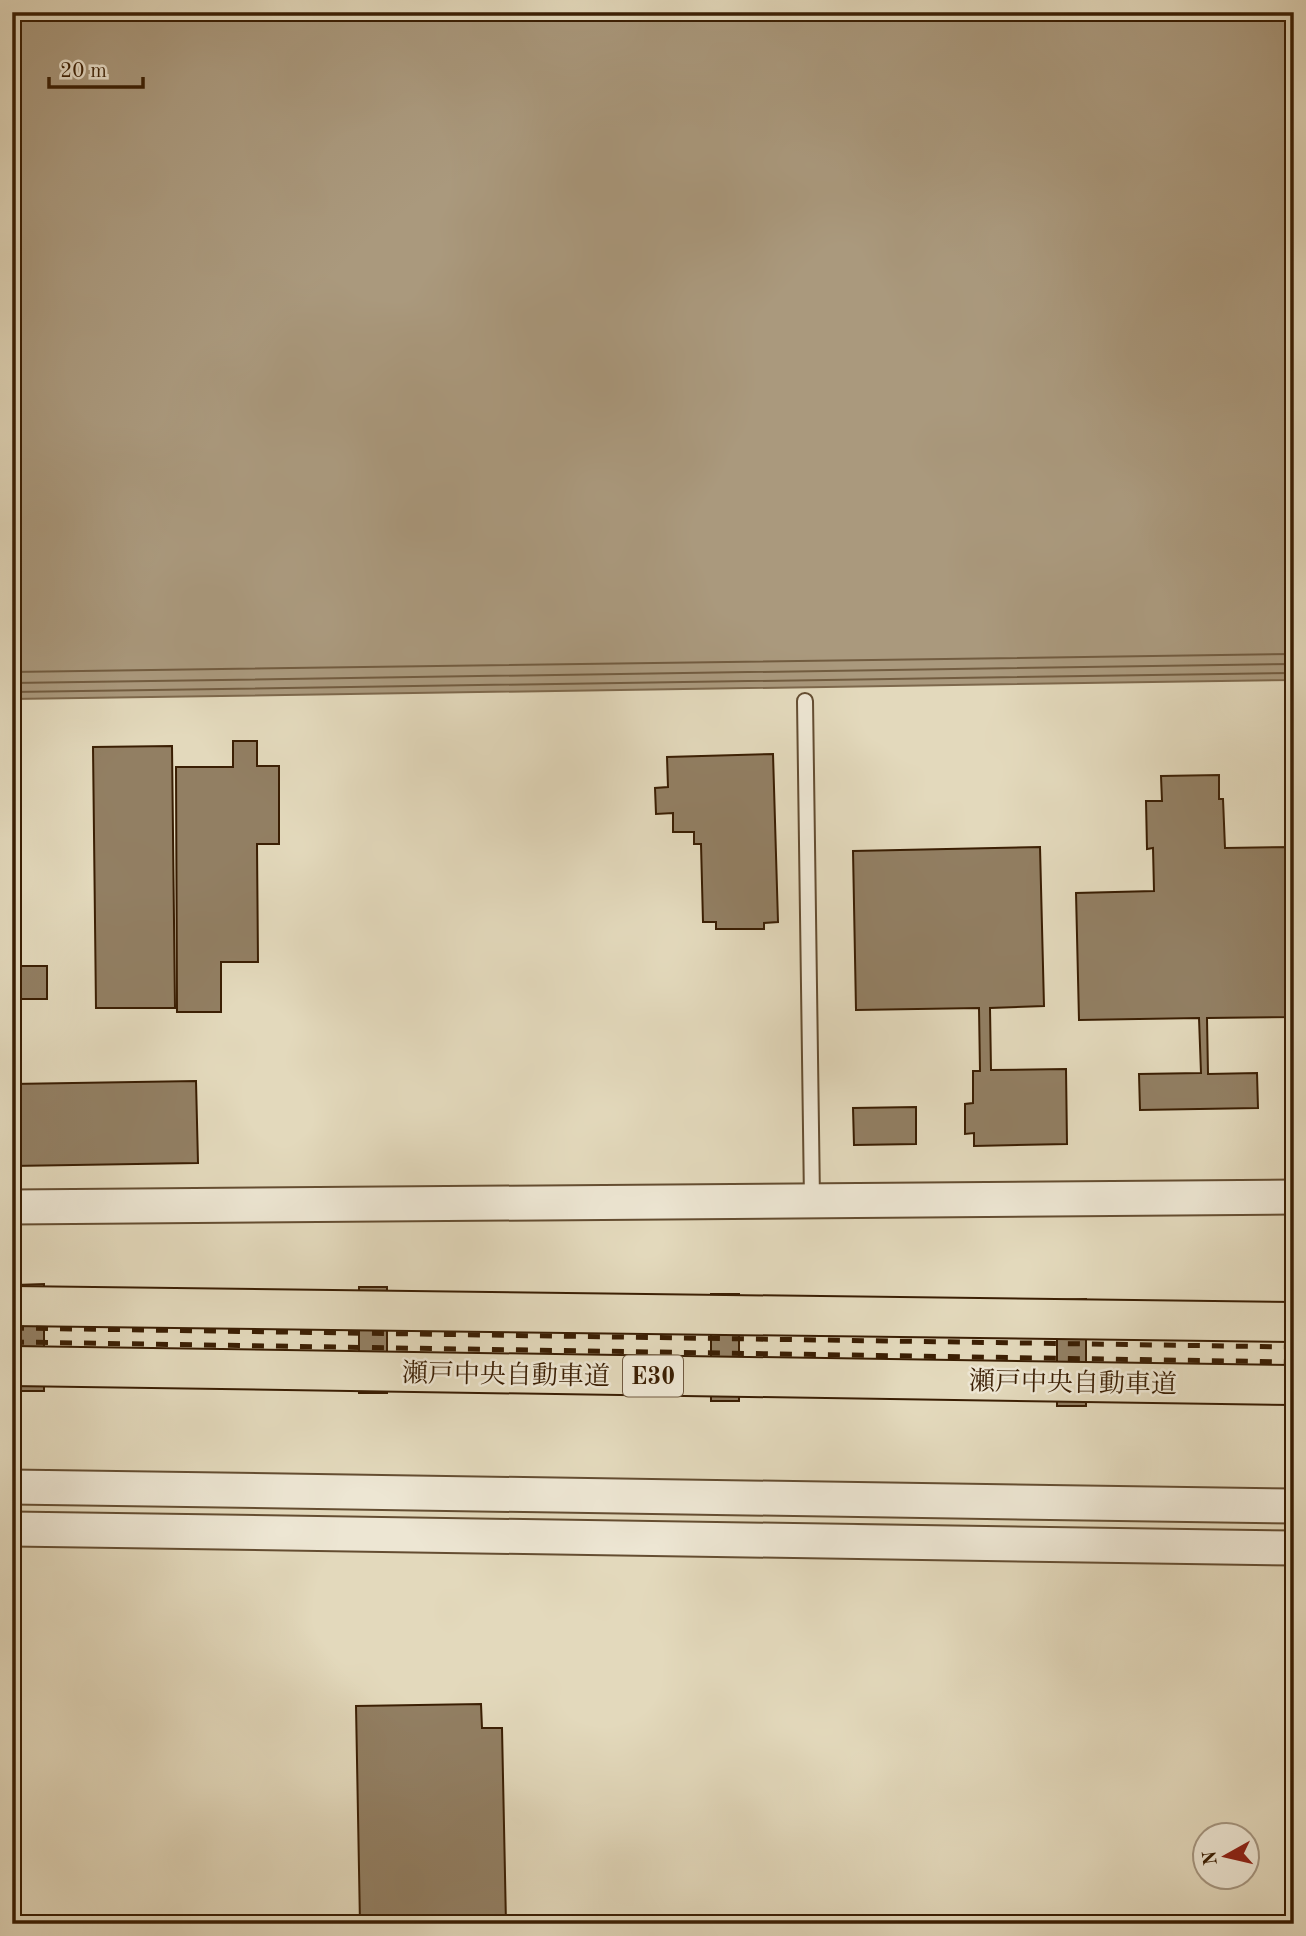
<svg xmlns="http://www.w3.org/2000/svg" width="1306" height="1936" font-family="'Old Standard TT','Noto Serif JP',serif">
  <style>
    .water { fill: #aa997d; stroke: #7d684c; stroke-width: 2 }
    .lines { fill: none; stroke-linecap: round; stroke-linejoin: round }
    .shore { stroke: #725c40; stroke-width: 2 }
    .building { fill: #927f63; stroke: #3a1e03; stroke-width: 2 }
    .service-casing { stroke: #644d31; stroke-width: 18 }
    .tertiary-casing { stroke: #644d31; stroke-width: 37 }
    .motorway-casing { stroke: #3a1e03; stroke-width: 42 }
    .service { stroke: #ede6d3; stroke-width: 14 }
    .tertiary { stroke: #ede6d3; stroke-width: 33 }
    .motorway { stroke: #e3d9bc; stroke-width: 38 }
    .rail { stroke: #3a1e03; stroke-width: 5; stroke-dasharray: 12 12; stroke-linecap: butt }
    .labels { text-anchor: middle; stroke-width: 5; stroke-linejoin: round; paint-order: stroke }
    .shield { fill: #ede6d3; stroke: #705a41; stroke-width: 2 }
    .shield-label { font-size: 24px; font-weight: bold; fill: #3a1e03 }
    .street-label { font-size: 26px; fill: #3a1e03; stroke: #ede6d3 }
  </style>
  <rect width="100%" height="100%" fill="#e3d9bc"/>
  <filter id="stains"><feTurbulence type="fractalNoise" baseFrequency=".00286" numOctaves="4"/><feColorMatrix values="0 0 0 0 .2 0 0 0 0 .09 0 0 0 0 .02 0 0 0 .5 -.17"/></filter>
  <radialGradient id="worn" r=".72"><stop offset=".6" stop-color="#630" stop-opacity="0"/><stop offset="1" stop-color="#630" stop-opacity=".3"/></radialGradient>
  <polygon class="water" points="12,12 1294,12 1294,680 12,699"/>
  <g class="lines">
    <g class="shore">
      <polyline points="12,672 1294,654"/>
      <polyline points="12,683 1294,664"/>
      <polyline points="12,692 1294,673"/>
    </g>
  </g>
  <g class="building">
    <polygon points="233,741 257,741 257,766 279,766 279,844 257,844 258,962 221,962 221,1012 177,1012 176,767 233,767"/>
    <polygon points="12,744 18,744 20,808 12,808"/>
    <polygon points="172,746 175,1008 96,1008 93,747"/>
    <polygon points="773,754 778,922 764,923 764,929 716,929 716,922 703,922 701,844 694,844 694,832 673,832 673,813 656,814 655,788 668,787 667,757"/>
    <polygon points="1219,775 1219,799 1223,799 1225,848 1294,847 1294,1017 1207,1018 1208,1074 1257,1073 1258,1108 1140,1110 1139,1074 1201,1073 1199,1018 1079,1020 1076,893 1154,891 1153,848 1147,849 1146,801 1162,801 1161,776"/>
    <polygon points="1040,847 1044,1006 990,1008 991,1070 1066,1069 1067,1144 974,1146 974,1133 965,1134 965,1104 973,1103 973,1071 980,1071 979,1008 856,1010 853,851"/>
    <rect x="12" y="966" width="35" height="33"/>
    <polygon points="196,1081 198,1163 12,1166 12,1084"/>
    <polygon points="916,1107 916,1144 854,1145 853,1108"/>
    <polygon points="44,1284 44,1391 16,1391 16,1285"/>
    <rect x="359" y="1287" width="28" height="106"/>
    <rect x="711" y="1294" width="28" height="107"/>
    <polygon points="1086,1299 1086,1406 1057,1406 1057,1300"/>
    <polygon points="481,1704 482,1728 502,1728 506,1924 360,1924 356,1706"/>
  </g>
  <g class="lines">
    <g class="service-casing">
      <polyline id="service" points="805,701 812,1200"/>
    </g>
    <g class="tertiary-casing">
      <g id="tertiary">
        <polyline points="12,1207 1294,1197"/>
        <polyline points="12,1487 1294,1506"/>
        <polyline points="12,1529 1294,1548"/>
      </g>
    </g>
    <g class="motorway-casing">
      <g id="motorway">
        <polyline points="12,1306 1294,1322"/>
        <polyline points="12,1366 1294,1385"/>
      </g>
    </g>
    <use href="#service" class="service"/>
    <use href="#tertiary" class="tertiary"/>
    <use href="#motorway" class="motorway"/>
    <g class="rail">
      <polyline points="12,1328 1294,1347"/>
      <polyline points="12,1342 1294,1362"/>
    </g>
  </g>
  <g class="labels">
    <rect class="shield" x="623" y="1355.5" width="60" height="41" rx="5"/>
    <g class="shield-label">
      <text x="653" y="1384">E30</text>
    </g>
    <g class="street-label">
      <text transform="translate(506 1374) rotate(1)" y="9">瀬戸中央自動車道</text>
      <text transform="translate(1073 1382) rotate(1)" y="9">瀬戸中央自動車道</text>
    </g>
  </g>
  <rect width="1306" height="1936" fill="none" stroke="#e3d9bc" stroke-width="42"/>
  <rect x="14" y="14" width="1278" height="1908" fill="none" stroke="#3a1e03" stroke-width="3.5"/>
  <rect x="21" y="21" width="1264" height="1894" fill="none" stroke="#3a1e03" stroke-width="2"/>
  <g transform="translate(1226 1856) rotate(262)"><circle r="33" fill="#ede6d3" stroke="#a59680" stroke-width="2"/>
  <path d="M0-5L12 26L0 18L-12 26Z" fill="#8f2418"/>
  <text y="-10" font-size="19" font-weight="bold" text-anchor="middle" fill="#3a1e03">N</text>
  </g>
  <path d="M49 77v10h94v-10" fill="none" stroke="#3a1e03" stroke-width="3.5"/>
  <text x="60" y="77" font-size="21" fill="#3a1e03" stroke="#ede6d3" stroke-width="5" paint-order="stroke">20 m</text>
  <rect width="100%" height="100%" filter="url(#stains)"/>
  <rect width="100%" height="100%" fill="url(#worn)"/>
</svg>
